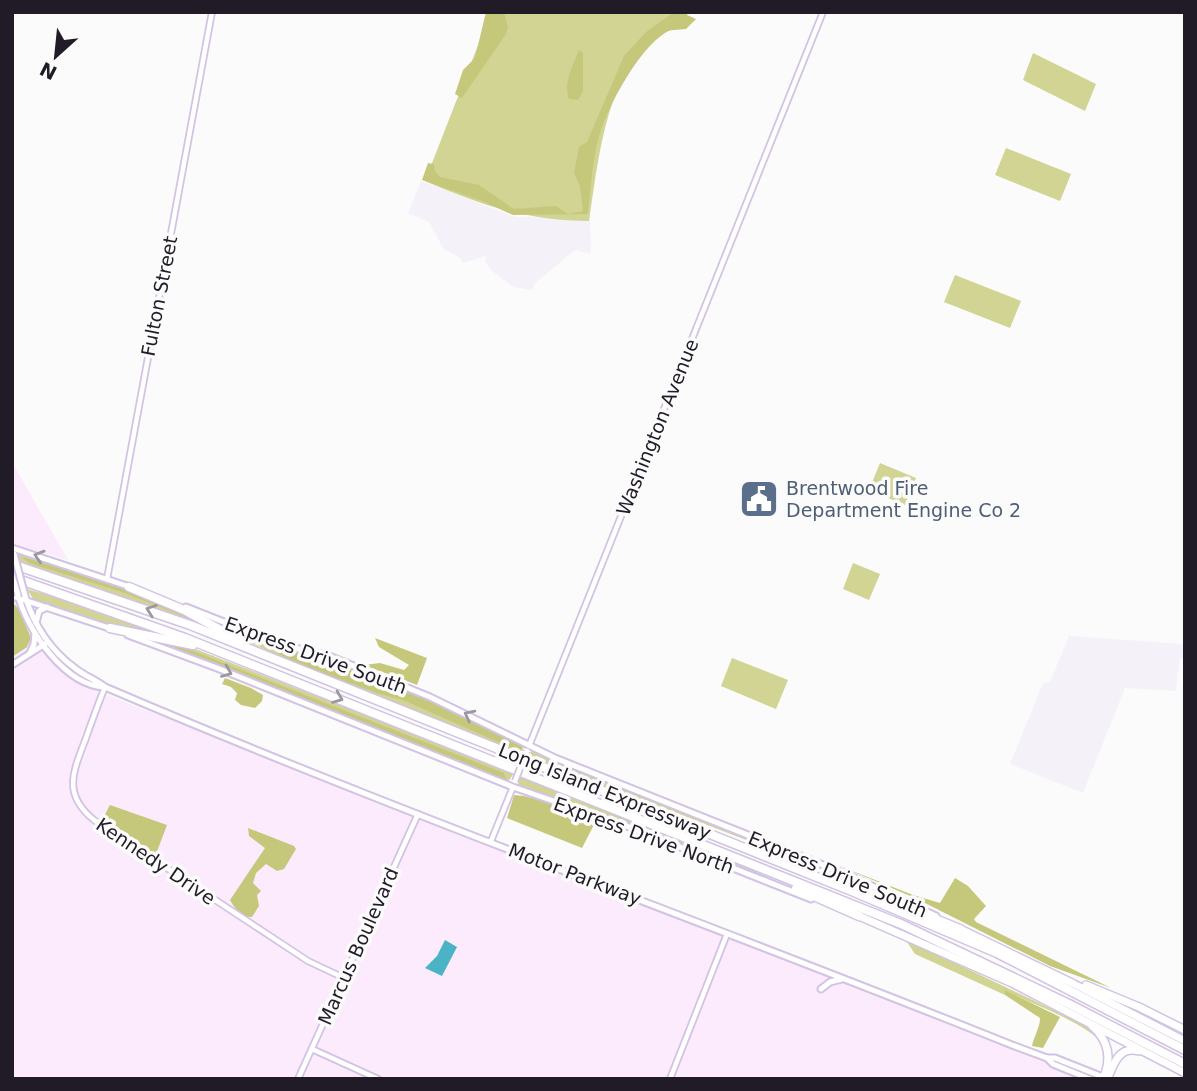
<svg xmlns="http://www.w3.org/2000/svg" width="1197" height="1091" font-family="'DejaVu Sans',sans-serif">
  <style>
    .built { fill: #f5f1f9 }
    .industrial { fill: #fceafd }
    .green { fill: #d1d492 }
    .forest { fill: #c5c87b }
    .water { fill: #4ab4c6 }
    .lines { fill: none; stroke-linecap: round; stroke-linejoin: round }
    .tertiary-casing { stroke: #d2c3e4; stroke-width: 8 }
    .secondary-casing { stroke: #d2c3e4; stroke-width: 9 }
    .trunk-casing { stroke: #d2c3e4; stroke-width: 10 }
    .motorway-casing { stroke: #d2c3e4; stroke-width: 11 }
    .tertiary { stroke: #fff; stroke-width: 4.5 }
    .secondary { stroke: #fff; stroke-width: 5 }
    .trunk { stroke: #fff; stroke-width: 7 }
    .motorway { stroke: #fff; stroke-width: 8 }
    .tertiary-bridge-casing { stroke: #d2c3e4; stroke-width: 8; stroke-linecap: butt }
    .secondary-bridge-casing { stroke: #d2c3e4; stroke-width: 9; stroke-linecap: butt }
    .tertiary-bridge { stroke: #fff; stroke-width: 4.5 }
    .secondary-bridge { stroke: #fff; stroke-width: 5 }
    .oneway { stroke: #9b989e }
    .labels { text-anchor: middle; stroke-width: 7; stroke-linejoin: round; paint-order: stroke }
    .street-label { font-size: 19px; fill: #211b27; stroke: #fbfbfb }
    .service-label { font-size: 19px; fill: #4e5e75; stroke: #fbfbfb; text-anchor: start }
  </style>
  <rect width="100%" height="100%" fill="#fbfbfb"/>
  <g class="built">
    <polygon points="421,181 515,217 590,216 591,254 575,250 535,283 532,290 513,287 492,271 485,261 486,256 463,263 460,258 443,248 429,222 408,213"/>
    <polygon points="1069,636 1185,644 1185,658 1180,658 1176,691 1125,688 1083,793 1010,764 1043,683 1050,682"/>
  </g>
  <g class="industrial">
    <polygon points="12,462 22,480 68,560 12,544"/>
    <polygon points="12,600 17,602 30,635 56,666 87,687 142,709 245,745 1106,1079 12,1079"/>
  </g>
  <g class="green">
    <path d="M491,12H680C657,36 625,67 614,98C600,137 595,180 589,221C528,221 480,205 425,181Z"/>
    <polygon points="1033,53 1096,84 1085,111 1023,80"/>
    <polygon points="1006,148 1071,174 1060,201 995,175"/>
    <polygon points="955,275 1021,301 1010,328 944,302"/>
    <polygon points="880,463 916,478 905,505 869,490"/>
    <polygon points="17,553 69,568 159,601 224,634 136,601 28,565 20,561"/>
    <polygon points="853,563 880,574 869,600 843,589"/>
    <polygon points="27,589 72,602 181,641 107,624 33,599"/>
    <polygon points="203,615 279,645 311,652 365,672 524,747 521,754 320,674 247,641"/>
    <polygon points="145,638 198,650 514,773 508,782"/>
    <polygon points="732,658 788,680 776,709 721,686"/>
    <polygon points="532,749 849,877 877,890 529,757"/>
    <polygon points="521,776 754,871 789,887 647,830 520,787 518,783"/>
    <path d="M626,828L907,940L1089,1027C1104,1038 1109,1052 1105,1069L1103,1072C1104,1065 1108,1053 1103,1045C1090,1024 1029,1003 1006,991L1005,995L915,954L907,942L859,921Z"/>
  </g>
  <g class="forest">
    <polygon points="486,12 504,12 508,27 506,34 462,98 455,94 463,70 475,58"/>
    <path d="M674,12H688L687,15L696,19L686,29C679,30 670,29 665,33C639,49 609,104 600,133C592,159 591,187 588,214L513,215L482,201L422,180L428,163L434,164L435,171L440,177L479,185L514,209L556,206L568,214L583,211L580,186L574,173L579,147L587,142L624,56L646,32Z"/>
    <path d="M579,50L583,53V91L578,100L569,99C563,82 573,66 579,50Z"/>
    <path d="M22,557C79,573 142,588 193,620L125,593L29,563Z"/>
    <polygon points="12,602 19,609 31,638 27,647 12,657"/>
    <polygon points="234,629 295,652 317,655 442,704 522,745 521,752 403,700 377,693 298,664"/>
    <polygon points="375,638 427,658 417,685 364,665 380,663 404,670 409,665 379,647"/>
    <polygon points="166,646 178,646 198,653 504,773 507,781"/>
    <polygon points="225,678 251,688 263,695 262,701 255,708 241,705 235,700 237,693 231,687 222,684"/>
    <path d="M514,795C541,796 568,814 594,821L597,819L582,848L507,818Z"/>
    <polygon points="110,805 167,825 156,854 152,855 102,820"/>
    <path d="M248,828L294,846L296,849L284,869L277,871L266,864L256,873L253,883L261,891L257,895L259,906L252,917C242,918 235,909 230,900L265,848L249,836Z"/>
    <polygon points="835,864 913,895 940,903 955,878 968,886 986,906 974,919 976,922 1111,988 1050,966 915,898"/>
    <path d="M1005,990L1060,1017L1043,1048L1032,1046C1034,1036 1040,1028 1040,1018L1005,995Z"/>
  </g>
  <polygon class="water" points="445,940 457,947 442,976 425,968 437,956"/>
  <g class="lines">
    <g class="tertiary-casing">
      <g id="tertiary">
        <polyline points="107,579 212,12"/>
        <path d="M105,687C98,704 92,721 86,738C73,772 62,794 94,820L308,961L344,978"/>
        <polyline points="529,746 823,12"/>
        <polyline points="491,841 513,787"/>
        <polyline points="312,1049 378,1079"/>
        <polyline points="298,1079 418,814"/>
        <polyline points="670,1079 727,934"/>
      </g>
    </g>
    <g class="secondary-casing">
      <g id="secondary">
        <polyline points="12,548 130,587"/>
        <path d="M18,595C27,630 65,686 105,687"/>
        <polyline points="12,596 112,629"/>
        <path d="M25,596C34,625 51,651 76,669C85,676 96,680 105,687C404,815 711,924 1012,1045L1047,1058H1055L1108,1079"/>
        <polyline points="186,607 282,645 329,656 430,697 555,758 853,877 936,916"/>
        <polyline points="36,623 39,611 47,607"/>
        <polyline points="128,635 217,668 513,787 632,828 811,899"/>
        <polyline points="30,653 34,644 35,633"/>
        <polyline points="12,665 45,644"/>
        <polyline points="821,989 830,982 842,979"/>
        <polyline points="1047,1058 1053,1064 1090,1079"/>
      </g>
    </g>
    <g class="trunk-casing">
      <g id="trunk">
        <polyline points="859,916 1012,983 1185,1073"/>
        <polyline points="960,929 1074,984 1185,1041"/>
        <polyline points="1086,985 1139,1007 1185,1030"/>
        <path d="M1092,1026C1109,1041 1112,1059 1103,1079"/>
        <path d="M1109,1075C1115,1060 1121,1046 1139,1051"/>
      </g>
    </g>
    <g class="motorway-casing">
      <g id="motorway">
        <polyline points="12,564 190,625 854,892 997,953 1185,1050"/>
        <polyline points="15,578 185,638 901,924 1069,1004 1185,1064"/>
        <polyline points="129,587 184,610 239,640"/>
        <polyline points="110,628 193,645"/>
        <polyline points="856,887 960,929"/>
        <polyline points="796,888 859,916"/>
      </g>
    </g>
    <use href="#tertiary" class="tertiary"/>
    <use href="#secondary" class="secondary"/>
    <use href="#trunk" class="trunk"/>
    <use href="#motorway" class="motorway"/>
    <g class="tertiary-bridge-casing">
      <polyline id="tertiary-bridge" points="515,781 527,751"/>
    </g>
    <g class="secondary-bridge-casing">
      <g id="secondary-bridge">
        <polyline points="14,554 25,596"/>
        <polyline points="12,575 18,595"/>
      </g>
    </g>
    <use href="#tertiary-bridge" class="tertiary-bridge"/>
    <use href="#secondary-bridge" class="secondary-bridge"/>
  </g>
  <defs><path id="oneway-chevron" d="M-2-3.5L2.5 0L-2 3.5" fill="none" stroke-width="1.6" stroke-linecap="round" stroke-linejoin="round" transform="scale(1.75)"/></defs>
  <g class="oneway">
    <use href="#oneway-chevron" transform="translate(39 556) rotate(-163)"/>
    <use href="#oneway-chevron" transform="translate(151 610) rotate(-160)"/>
    <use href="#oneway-chevron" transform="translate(227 672) rotate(22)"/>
    <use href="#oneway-chevron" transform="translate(338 698) rotate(22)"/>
    <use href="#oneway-chevron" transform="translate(469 715) rotate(-153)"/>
  </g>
  <defs>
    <g id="civic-square" transform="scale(2.0125)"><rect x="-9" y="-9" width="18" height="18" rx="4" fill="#5c6f8a" stroke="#fbfbfb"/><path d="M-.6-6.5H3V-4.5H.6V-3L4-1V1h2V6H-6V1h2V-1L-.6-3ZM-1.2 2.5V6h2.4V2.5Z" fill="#fff"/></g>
  </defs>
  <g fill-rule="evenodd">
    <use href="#civic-square" x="759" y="499"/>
  </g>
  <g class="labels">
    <g class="street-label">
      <text transform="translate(159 296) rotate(-79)" y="7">Fulton Street</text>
      <text transform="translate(657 427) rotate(-68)" y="7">Washington Avenue</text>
      <text transform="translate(316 655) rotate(20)" y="7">Express Drive South</text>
      <text transform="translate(605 791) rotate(22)" y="7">Long Island Expressway</text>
      <text transform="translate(644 835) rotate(20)" y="7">Express Drive North</text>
      <text transform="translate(156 861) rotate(34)" y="7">Kennedy Drive</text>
      <text transform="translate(575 874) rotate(21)" y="7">Motor Parkway</text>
      <text transform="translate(838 874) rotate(23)" y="7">Express Drive South</text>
      <text transform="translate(358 946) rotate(-66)" y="7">Marcus Boulevard</text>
    </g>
    <g class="service-label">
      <text x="786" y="495">Brentwood Fire<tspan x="786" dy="22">Department Engine Co 2</tspan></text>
    </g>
  </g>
  <rect width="1197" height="1091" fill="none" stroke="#211b27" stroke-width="28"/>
  <g transform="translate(56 56) rotate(207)" stroke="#fbfbfb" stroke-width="5" paint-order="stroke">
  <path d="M0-5L12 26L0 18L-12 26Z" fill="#211b27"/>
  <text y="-10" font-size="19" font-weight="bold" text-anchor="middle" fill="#211b27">N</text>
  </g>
</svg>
